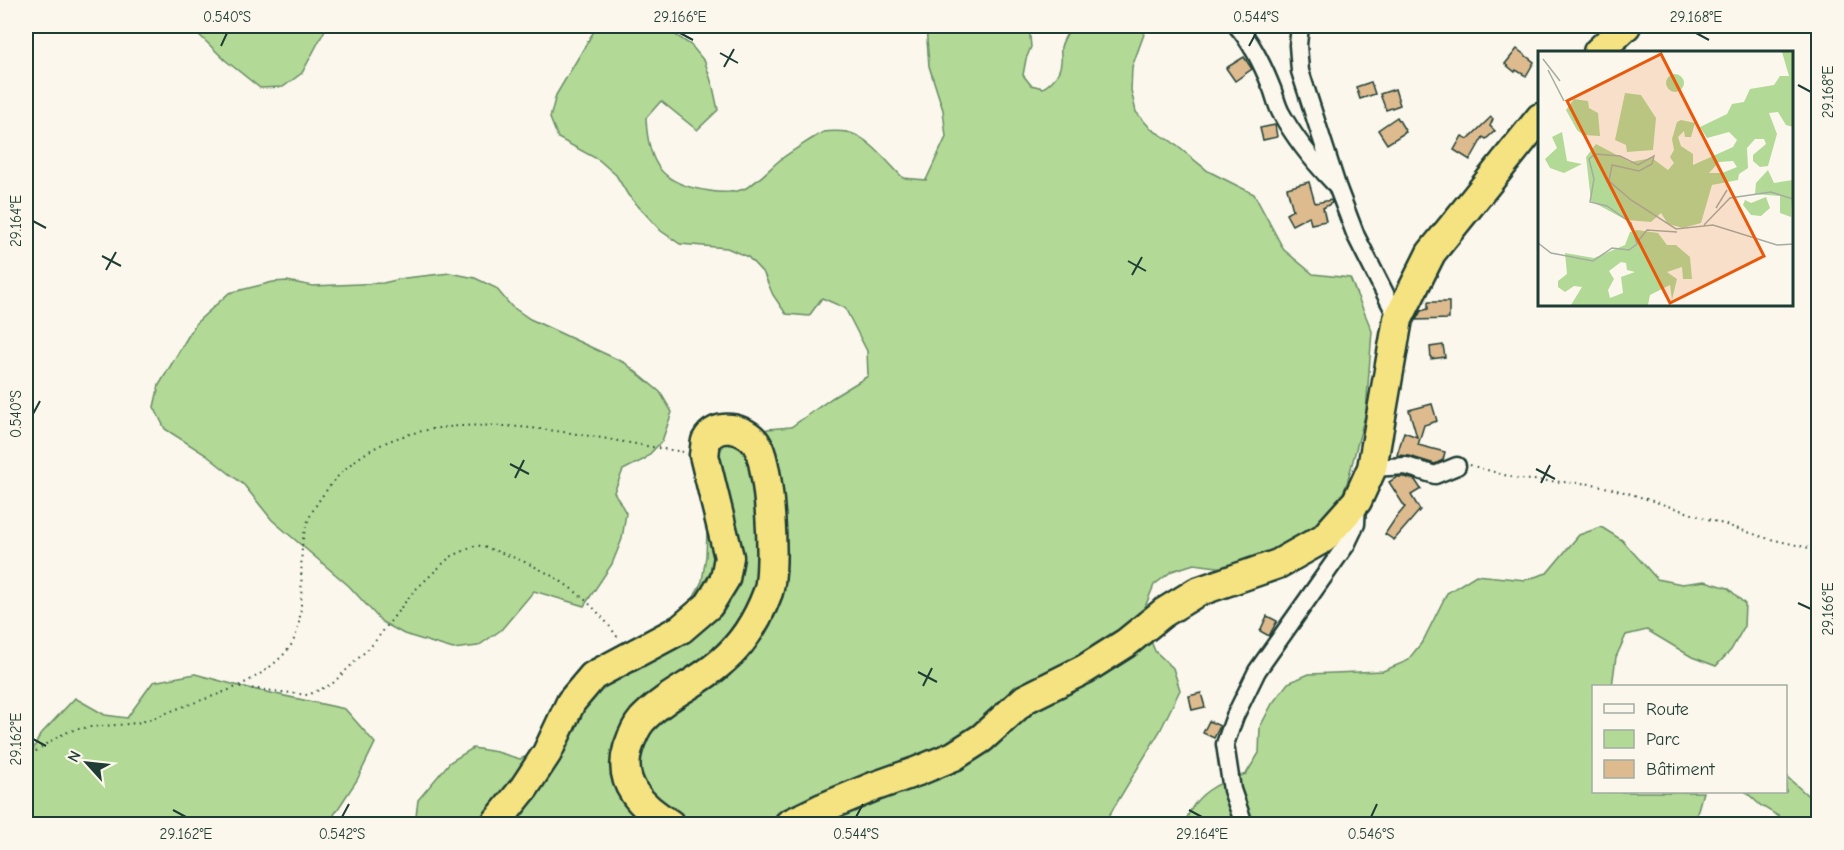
<svg xmlns="http://www.w3.org/2000/svg" width="1844" height="850" font-family="'Comic Neue',sans-serif">
  <style>
    .green { fill: #b2d996; stroke: #688b65; stroke-width: 1.5 }
    .building { fill: #ddbb8f; stroke: #1f3d34; stroke-width: 1.5 }
    .lines { fill: none; stroke-linecap: round; stroke-linejoin: round }
    .street-casing { stroke: #1f3d34; stroke-width: 21 }
    .highway-casing { stroke: #1f3d34; stroke-width: 33 }
    .path { stroke: #1f3d34; stroke-width: 2; stroke-dasharray: 1.5 4.5; stroke-linecap: butt }
    .street { stroke: #fbf7ec; stroke-width: 16 }
    .highway { stroke: #f5e381; stroke-width: 28 }
    .ticks { fill: none; stroke: #1f3d34; stroke-width: 2 }
    .inset-road { fill: none; stroke: #a3ada2; stroke-width: 1.5 }
    .view { fill: #e8590c; fill-opacity: 0.15; stroke: #e8590c; stroke-width: 3 }
    .inset-edge { fill: none; stroke: #1f3d34; stroke-width: 3 }
    .neatline { fill: none; stroke: #1f3d34; stroke-width: 2 }
    .ticks-label { font-size: 15px; text-anchor: middle; fill: #1f3d34 }
  </style>
  <rect width="100%" height="100%" fill="#fbf7ec"/>
  <filter id="ink" filterUnits="userSpaceOnUse"><feTurbulence type="fractalNoise" baseFrequency=".0167" numOctaves="2"/><feDisplacementMap in="SourceGraphic" scale="12" xChannelSelector="R" yChannelSelector="G"/><feConvolveMatrix kernelMatrix="1 2 1 2 8 2 1 2 1" color-interpolation-filters="sRGB"/></filter>
  <g filter="url(#ink)">
    <g class="green">
      <polygon points="191,26 327,26 302,73 283,87 260,88 225,60 191,27"/>
      <path d="M597,26H662L691,45L705,62L713,87L718,110L697,130L661,101L646,118C648,165 662,185 710,191C720,193 736,193 746,188C759,181 769,169 781,159C788,154 818,134 824,132C829,131 841,131 847,132C868,136 888,163 903,178L926,180L946,137L943,110L929,66L926,26H1029L1031,47L1026,59L1023,75L1031,85L1043,88C1053,82 1060,74 1061,62C1062,57 1060,52 1061,47C1063,39 1068,32 1072,26H1147L1132,67L1131,90L1136,112L1151,129L1171,141L1208,171L1254,194L1284,250L1313,274L1350,278L1372,331L1366,412L1347,483L1325,539L1264,573L1194,564L1172,571L1154,585L1145,607L1146,629L1155,651L1173,668L1180,690L1160,731L1104,824H415L418,800L450,762L473,748L497,752L520,759L542,750L557,732L662,627L691,603L702,581L706,556L707,532L703,487L709,464L725,444L768,429L791,427L832,398L868,376L867,351L845,308L822,298L809,316L786,314L773,295L764,274L748,257L727,248L680,244L661,231L628,195L616,175L599,160L558,138L550,118L556,95Z"/>
      <polygon points="450,273 475,278 496,288 511,306 530,319 625,363 660,392 672,412 662,441 645,459 623,470 614,492 626,513 622,539 612,564 584,606 534,591 501,630 478,646 453,649 404,634 382,622 349,586 272,520 244,485 206,455 165,429 154,407 159,385 196,323 229,293 273,282 287,281 313,286 383,283 405,278"/>
      <path d="M1601,527L1622,540L1657,579L1682,584L1705,581L1728,588L1745,604L1744,627L1731,650L1716,666L1692,657L1647,630L1626,635L1616,657L1612,686H1594V792H1703L1694,824H1185C1193,794 1218,782 1246,774L1259,753L1260,727L1272,704L1288,683L1309,674L1383,671L1407,661L1423,641L1447,593L1476,575L1525,580L1547,573L1579,535Z"/>
      <polygon points="195,674 243,687 345,709 375,743 357,780 328,824 26,824 26,765 40,735 75,698 105,715 127,718 153,682"/>
      <polygon points="1786,776 1816,803 1818,810 1818,824 1791,824 1760,805 1746,792 1786,792"/>
    </g>
    <g class="building">
      <polygon points="1517,49 1534,62 1526,76 1516,70 1515,72 1505,64"/>
      <polygon points="1244,57 1252,69 1235,81 1226,68"/>
      <polygon points="1371,82 1375,94 1360,99 1356,87"/>
      <polygon points="1395,89 1400,105 1386,110 1380,94"/>
      <polygon points="1397,117 1406,132 1387,144 1378,130"/>
      <polygon points="1491,117 1493,119 1490,126 1495,131 1486,139 1483,137 1470,160 1454,150 1462,136 1468,139"/>
      <polygon points="1275,125 1277,137 1263,140 1260,128"/>
      <polygon points="1309,182 1315,203 1331,200 1332,203 1323,208 1326,221 1311,224 1309,216 1292,225 1286,214 1293,210 1287,188"/>
      <polygon points="1428,302 1449,302 1449,319 1416,320 1421,311 1428,309"/>
      <polygon points="1443,345 1445,357 1431,359 1430,347"/>
      <polygon points="1432,404 1437,421 1424,425 1418,445 1445,452 1443,460 1435,464 1409,456 1397,455 1404,432 1417,437 1409,410"/>
      <polygon points="1397,477 1405,477 1415,480 1421,489 1411,495 1420,510 1394,540 1385,534 1395,519 1405,507 1389,482"/>
      <polygon points="1267,616 1277,621 1269,636 1260,631"/>
      <polygon points="1201,693 1205,707 1192,710 1189,696"/>
      <polygon points="1209,721 1220,726 1214,738 1203,733"/>
    </g>
    <g class="lines">
      <g class="street-casing">
        <g id="street">
          <path d="M1237,26C1252,43 1263,66 1271,86C1275,95 1276,104 1281,113C1295,139 1313,161 1334,183"/>
          <polyline points="1300,26 1298,45 1300,71 1337,186 1356,236 1398,319"/>
          <polyline points="1372,468 1406,466 1435,475 1457,466"/>
          <polyline points="1244,824 1232,790 1225,744 1235,716 1257,671 1346,545 1356,524 1357,502"/>
        </g>
      </g>
      <g class="highway-casing">
        <g id="highway">
          <polyline points="1598,52 1626,26"/>
          <path d="M495,824L524,788L547,753L571,702L593,676L681,629L709,605L725,579L729,557L704,455C705,451 705,445 706,441C716,421 745,428 756,443C770,463 776,569 768,592C758,619 742,645 720,663C696,684 664,696 642,720C635,728 631,739 628,748C617,784 642,807 670,824"/>
          <polyline points="789,824 820,809 873,787 918,771 954,756 982,738 1025,699 1085,669 1126,643 1163,613 1197,592 1278,564 1324,538 1357,501 1372,468 1398,319 1431,253 1540,118"/>
        </g>
      </g>
      <g class="path">
        <polyline points="1470,465 1518,479 1593,484 1628,493 1766,538 1818,550"/>
        <path d="M240,687L308,695L332,684L373,644L413,592L450,557L477,545C535,562 583,586 618,638"/>
        <path d="M26,758C39,749 53,738 68,732C88,724 119,727 140,722C154,719 168,712 182,707C221,693 256,684 285,653C312,625 295,565 305,530C309,514 319,500 329,487C406,385 577,437 684,452"/>
      </g>
      <use href="#street" class="street"/>
      <use href="#highway" class="highway"/>
    </g>
  </g>
  <path class="ticks" d="M680,33L693,40M1696,33L1709,40M221,46L227,33M1249,46L1256,33M720,53L738,63M724,67L734,49M1798,85L1811,92M33,221L46,228M102,256L121,266M1128,261L1146,271M106,270L116,252M1132,275L1142,257M33,414L40,401M510,464L529,474M1536,469L1555,479M515,478L524,460M1541,483L1550,465M1798,603L1811,609M918,672L937,682M923,686L932,668M33,739L46,746M173,810L186,817M1189,810L1202,817M342,817L349,804M856,817L863,804M1371,817L1377,804"/>
  <g transform="translate(1538 51)">
    <rect width="255" height="255" fill="#fbf7ec"/>
    <path d="M244,1H255V76L248,74L240,61L231,62L239,83L230,115L222,116L215,110V104L228,93L226,88H217L209,97L210,117L201,123L200,129L174,134L163,172L145,177L130,173L123,162L113,171L88,169L53,150L48,106L58,93L92,111L114,107L130,119L136,112L132,106L136,99L134,88L139,71L143,69L157,72L153,86H147L146,80L140,86L143,95L155,103V114L195,96L199,89L191,81L169,87L162,76L189,63L194,53L206,51L212,38L236,34L242,25H251ZM195,110L199,116L184,122H171L181,111ZM128 32a9 9 0 1 1 18 0a9 9 0 1 1-18 0ZM87,42L103,44L118,67L115,99L89,101L88,94L77,89ZM36,48L50,50L51,57L60,62L62,85L45,84L39,79L28,59ZM24,81L29,110L44,113L26,122L12,117L7,108L19,97L14,86ZM230,119L236,132L255,129L253,166L242,162V145L217,143L218,132ZM228,146L232,157L223,165L213,164L205,154L207,149L213,152ZM99,179L120,182L129,194H138L152,206L154,228H145L144,216L129,221L139,228L134,249L132,234L112,244L110,254H33L44,236L36,235L27,241L20,236V230L29,223L27,202L56,207L87,194L92,181ZM83,211L88,212L89,219L97,221L83,226L85,242L72,247L70,239L76,228L71,220Z" fill="#b2d996" fill-rule="evenodd"/>
    <path class="inset-road" d="M5,8L22,30M10,19L26,50M178,157L189,139M166,174L192,147L233,141L255,148M100,190L109,179L139,181M0,192L13,202L55,210L74,197L91,199L99,193L93,172L69,155L52,151L56,128L51,108L57,103L82,105L100,114L116,105L114,113L101,120L74,114L71,130L93,149L138,178L175,174L239,194L255,193"/>
    <path class="view" d="M123,3L226,205L132,252L29,50Z"/>
    <rect width="255" height="255" class="inset-edge"/>
  </g>
  <rect width="1844" height="850" fill="none" stroke="#fbf7ec" stroke-width="66"/>
  <rect x="1592" y="685" width="195" height="108" fill="#fbf7ec" stroke="#a3ada2" stroke-width="1.5"/>
  <rect x="1604" y="704" width="30" height="9" fill="#fbf7ec" stroke="#a3ada2" stroke-width="1.5"/>
  <text x="1646" y="715" font-size="18" fill="#1f3d34">Route</text>
  <rect x="1604" y="730" width="30" height="18" fill="#b2d996" stroke="#a3ada2" stroke-width="1.5"/>
  <text x="1646" y="745" font-size="18" fill="#1f3d34">Parc</text>
  <rect x="1604" y="760" width="30" height="18" fill="#ddbb8f" stroke="#a3ada2" stroke-width="1.5"/>
  <text x="1646" y="775" font-size="18" fill="#1f3d34">Bâtiment</text>
  <g transform="translate(87 763) rotate(297)" stroke="#fbf7ec" stroke-width="4.5" paint-order="stroke">
  <path d="M0-4.5L10 22L0 15L-10 22Z" fill="#1f3d34"/>
  <text y="-9" font-size="16" font-weight="bold" text-anchor="middle" fill="#1f3d34">N</text>
  </g>
  <rect x="33" y="33" width="1778" height="784" class="neatline"/>
  <g class="ticks-label">
    <text x="227" y="22">0.540°S</text>
    <text x="680" y="22">29.166°E</text>
    <text x="1256" y="22">0.544°S</text>
    <text x="1696" y="22">29.168°E</text>
    <text transform="translate(1828 92) rotate(-90)" y="5">29.168°E</text>
    <text transform="translate(16 221) rotate(-90)" y="5">29.164°E</text>
    <text transform="translate(16 414) rotate(-90)" y="5">0.540°S</text>
    <text transform="translate(1828 609) rotate(-90)" y="5">29.166°E</text>
    <text transform="translate(16 739) rotate(-90)" y="5">29.162°E</text>
    <text x="186" y="839">29.162°E</text>
    <text x="342" y="839">0.542°S</text>
    <text x="856" y="839">0.544°S</text>
    <text x="1202" y="839">29.164°E</text>
    <text x="1371" y="839">0.546°S</text>
  </g>
</svg>
